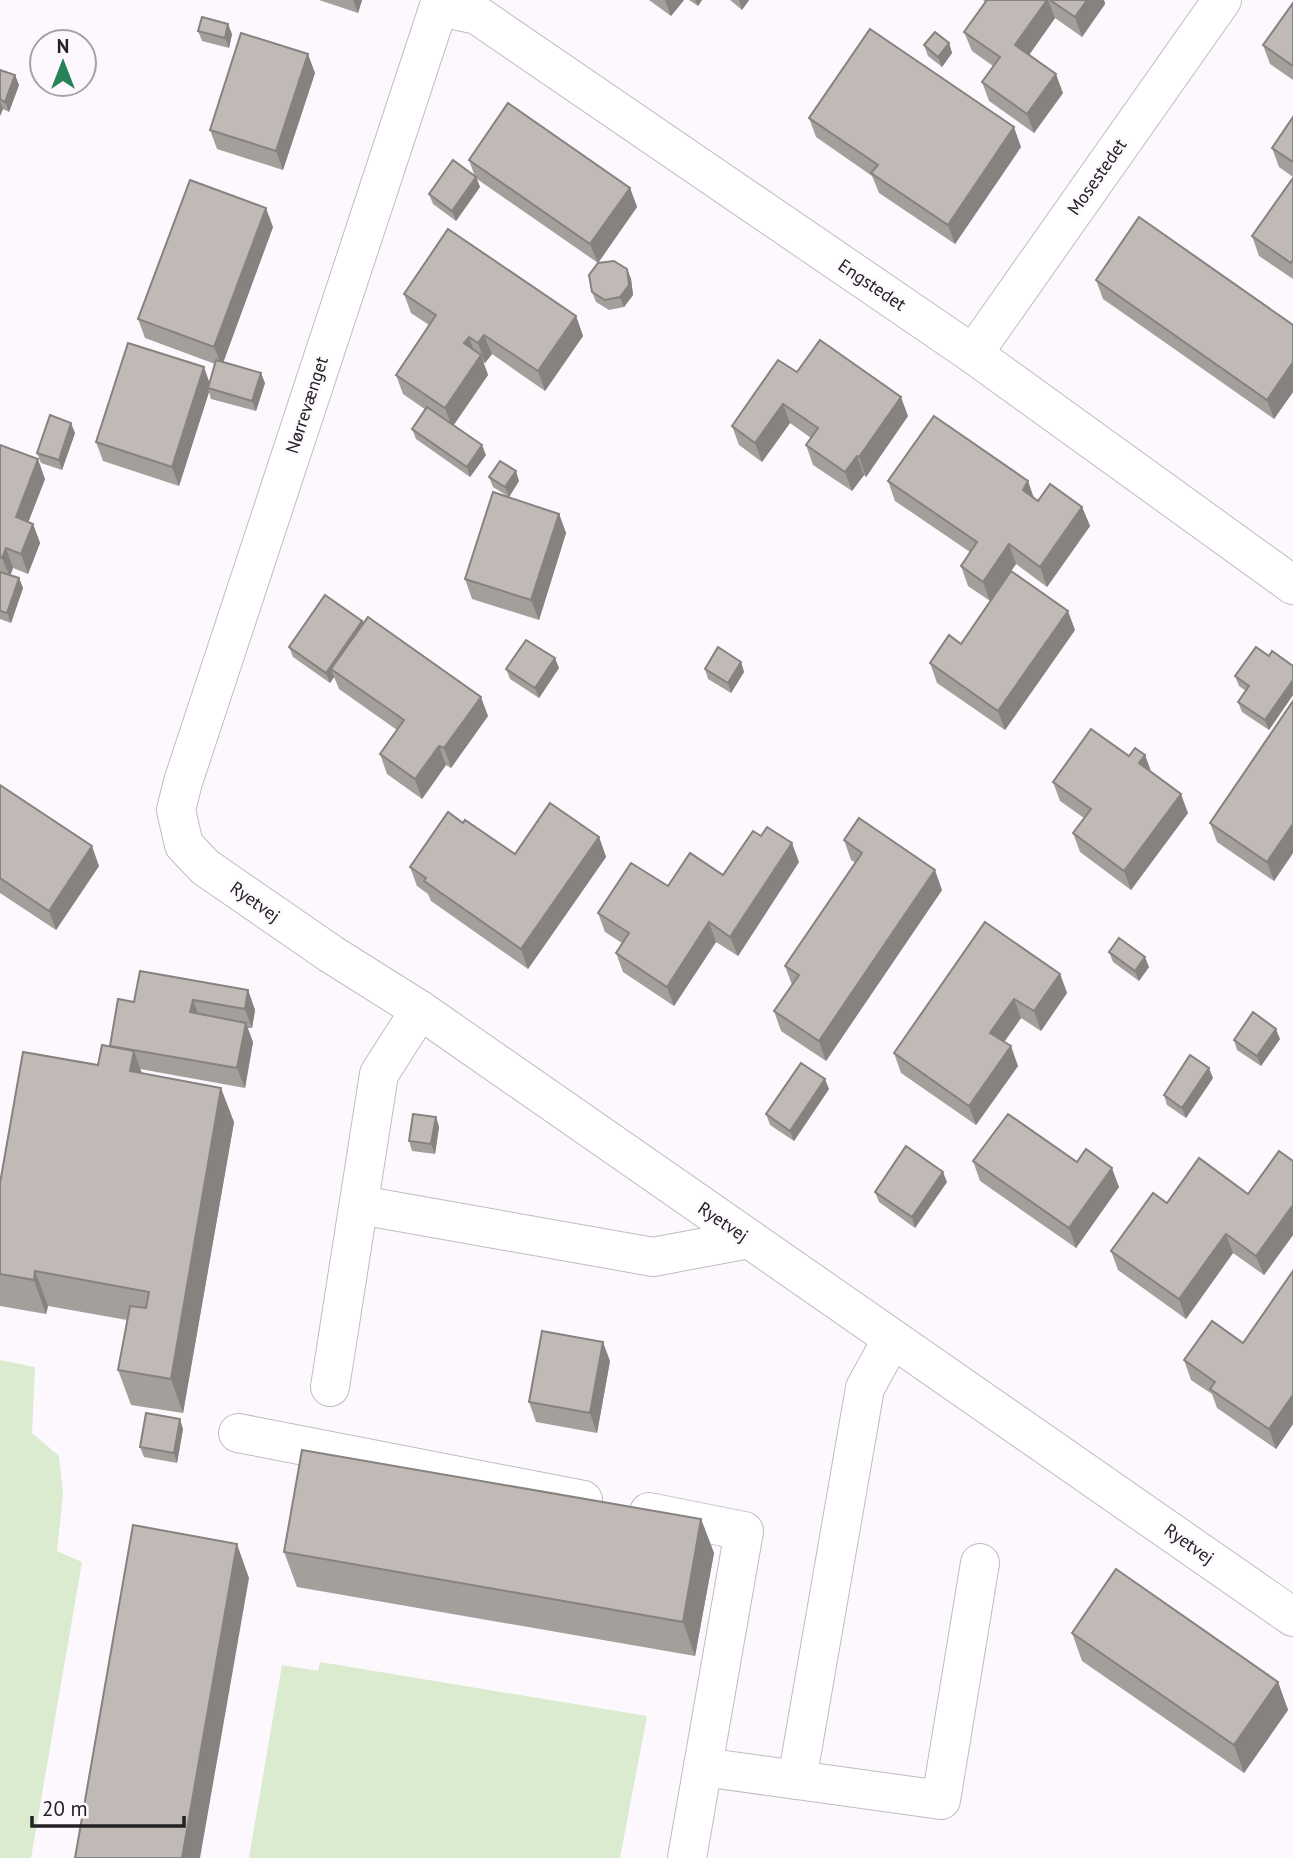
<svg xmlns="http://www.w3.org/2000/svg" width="1293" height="1858" font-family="'PT Sans',sans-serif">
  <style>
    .green { fill: #dbebd0 }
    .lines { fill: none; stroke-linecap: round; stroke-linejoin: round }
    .minor-casing { stroke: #c0bcc2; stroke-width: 40 }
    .minor { stroke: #fff; stroke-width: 38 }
    .wall { fill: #a59f9c }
    .shaded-wall { fill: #86827f }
    .building { fill: #c0b9b5; stroke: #86827f; stroke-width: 2 }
    .labels { text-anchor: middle; stroke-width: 5; stroke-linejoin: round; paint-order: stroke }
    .street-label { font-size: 18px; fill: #232124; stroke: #fcf8fe }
  </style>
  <rect width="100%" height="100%" fill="#fcf8fe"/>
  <g class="green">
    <polygon points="0,1360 35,1367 32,1433 59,1456 63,1494 57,1551 82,1562 31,1858 0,1858"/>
    <polygon points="320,1662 647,1716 620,1858 249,1858 282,1665 318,1671"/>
  </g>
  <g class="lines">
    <g class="minor-casing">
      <g id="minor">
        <polyline points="441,0 183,782 176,810 184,845 205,867 331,954 420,1010 1293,1617"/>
        <polyline points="439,7 477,15 973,354 1293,585"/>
        <polyline points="973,354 1222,0"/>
        <polyline points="360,1205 653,1257 749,1239"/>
        <polyline points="892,1339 865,1388 797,1780 941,1800 980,1563"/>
        <polyline points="330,1387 379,1074 420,1010"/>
        <polyline points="238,1433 583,1500"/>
        <polyline points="649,1512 744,1531 687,1858"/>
        <polyline points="703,1767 797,1780"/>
      </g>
    </g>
    <use href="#minor" class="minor"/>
  </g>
  <g class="wall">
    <polygon points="319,0 362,0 358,13"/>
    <polygon points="649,0 684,0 671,16"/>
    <polygon points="689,0 702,0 698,6"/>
    <polygon points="730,0 749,0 742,10"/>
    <polygon points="983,0 1104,0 1105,4 1082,37 1055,18 1029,55 1063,93 1034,133 989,101 982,82 993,66 972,51 964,32 985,2"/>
    <polygon points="1293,3 1293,80 1270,64 1263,45"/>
    <polygon points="198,31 232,34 229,48 202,41"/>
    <polygon points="949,43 952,53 942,67 928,56 924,45"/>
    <polygon points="0,70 15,75 19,85 9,112 3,109 0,116"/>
    <polygon points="315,73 283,170 217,149 210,130"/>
    <polygon points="1293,117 1293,177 1279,167 1272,148"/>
    <polygon points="809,118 1021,147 955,244 879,193 872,176 816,137"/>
    <polygon points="469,160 630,188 637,207 598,263 477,179 480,187 456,221 433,204 429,194 475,177"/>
    <polygon points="1293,178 1293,279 1259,256 1252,236"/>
    <polygon points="273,227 223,362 265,383 256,411 211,399 209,392 179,486 103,461 96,442 210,383 215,364 145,338 138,319"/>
    <polygon points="627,269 631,279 633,295 624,307 609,310 596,302 592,292"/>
    <polygon points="1096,280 1293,325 1293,392 1274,419 1103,299"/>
    <polygon points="404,294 576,316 583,336 545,391 492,354 485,363 483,362 488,375 454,425 486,455 470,477 416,439 412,429 426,410 403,394 396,375 429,325 411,313"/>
    <polygon points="797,372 908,416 866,477 864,475 852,491 813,465 806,445 811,438 790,423 762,462 739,445 732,426"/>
    <polygon points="75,433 62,470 41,463 37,453"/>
    <polygon points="0,445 45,479 28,522 33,524 40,543 28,574 13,568 10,575 19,578 23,588 11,623 0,619"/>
    <polygon points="489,477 519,481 509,497 493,487"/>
    <polygon points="888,481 1034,498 1038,501 1082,507 1090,526 1047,587 1016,564 990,601 968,586 961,566 970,552 895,501"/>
    <polygon points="559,514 566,533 539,620 472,599 465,579"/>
    <polygon points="362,621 363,624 488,716 451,768 446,765 422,799 387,774 380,754 397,730 339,689 334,677 330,683 293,657 289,647"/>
    <polygon points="1075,630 1005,730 937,683 930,663 961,644"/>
    <polygon points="1269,656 1293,666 1293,695 1269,730 1242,712 1238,702 1246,691 1239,686 1235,676"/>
    <polygon points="741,662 744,672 731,693 708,679 705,669"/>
    <polygon points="559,668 539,698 510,679 506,669"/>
    <polygon points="1293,701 1293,853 1274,881 1217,842 1210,823"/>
    <polygon points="1145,755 1151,771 1188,813 1131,890 1080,852 1073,833 1084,818 1060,801 1053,782 1129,756"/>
    <polygon points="0,785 99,866 56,930 0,893"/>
    <polygon points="463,823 515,854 599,837 606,857 528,969 431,901 428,894 417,886 410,867"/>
    <polygon points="844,840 942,890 826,1061 781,1031 774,1011 792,985 785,966 856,863 851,860"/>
    <polygon points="799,862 738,956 716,942 674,1006 623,972 616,953 622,943 605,932 598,913 668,886 723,875"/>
    <polygon points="1109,952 1149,967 1139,981 1113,962"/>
    <polygon points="1060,974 1067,993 1041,1031 1021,1018 1004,1042 1018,1066 976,1125 901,1073 894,1053"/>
    <polygon points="248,990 255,1010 252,1028 247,1028 253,1042 245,1088 140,1069 142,1073 234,1122 183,1413 131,1405 118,1370 127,1320 48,1306 46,1314 0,1306 0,1183 98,1065 110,1047 134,1002"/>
    <polygon points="1280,1039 1261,1066 1237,1050 1234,1040"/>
    <polygon points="1213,1078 1186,1118 1167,1105 1164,1095"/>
    <polygon points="829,1089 794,1141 770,1125 766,1114"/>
    <polygon points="436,1117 439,1127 435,1154 412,1151 409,1141"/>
    <polygon points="973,1161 1077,1162 1119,1187 1076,1248 980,1181"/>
    <polygon points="1293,1161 1293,1235 1264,1275 1233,1253 1186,1319 1118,1270 1111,1251 1167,1203 1248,1194"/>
    <polygon points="947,1182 915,1228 879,1202 875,1192"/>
    <polygon points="1293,1271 1293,1424 1276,1449 1217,1408 1212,1394 1191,1380 1184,1360 1243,1343"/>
    <polygon points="610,1361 597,1433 536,1422 529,1402"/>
    <polygon points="183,1429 177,1463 144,1457 140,1447"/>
    <polygon points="701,1519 714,1553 695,1656 297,1587 284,1552"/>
    <polygon points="1072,1633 1278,1682 1288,1710 1244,1773 1082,1661"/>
  </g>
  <g class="shaded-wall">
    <polygon points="353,0 362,0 358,13"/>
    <polygon points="665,0 684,0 671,16"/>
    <polygon points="695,0 702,0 698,6"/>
    <polygon points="739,0 749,0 742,10"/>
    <polygon points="1047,0 1048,0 1055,18 1022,65 1015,45"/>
    <polygon points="1087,0 1104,0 1105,4 1082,37 1075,17"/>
    <polygon points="228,24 232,34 229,48 225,38"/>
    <polygon points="949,43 952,53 942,67 938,57"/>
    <polygon points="308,54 315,73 283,170 276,151"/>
    <polygon points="1056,74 1063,93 1034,133 1027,114"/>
    <polygon points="15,75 19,85 9,112 5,102"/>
    <polygon points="0,101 3,109 0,116"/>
    <polygon points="1014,127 1021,147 955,244 948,225"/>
    <polygon points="476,177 480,187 456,221 452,211"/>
    <polygon points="630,188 637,207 598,263 590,244"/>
    <polygon points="266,208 273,227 222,366 214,347"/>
    <polygon points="627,269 631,279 633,295 624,307 620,297"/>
    <polygon points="576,316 583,336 545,391 538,371"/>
    <polygon points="484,335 492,354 485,363 478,343"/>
    <polygon points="469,337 476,357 464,343"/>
    <polygon points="481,355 488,375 452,427 445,408"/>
    <polygon points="1293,362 1293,392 1274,419 1267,400"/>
    <polygon points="204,367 211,387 208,388 209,392 179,486 172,467"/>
    <polygon points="261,373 265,383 256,411 252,401"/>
    <polygon points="901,397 908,416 866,477 859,457"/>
    <polygon points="783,404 790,423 762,462 755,443"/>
    <polygon points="71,423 75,433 62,470 59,460"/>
    <polygon points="482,445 486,455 470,477 467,467"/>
    <polygon points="857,456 864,475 852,491 845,472"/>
    <polygon points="38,459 45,479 23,536 16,517"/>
    <polygon points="516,471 519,481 509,497 505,487"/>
    <polygon points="1028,481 1035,501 1023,490"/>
    <polygon points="1082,507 1090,526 1047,587 1040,567"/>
    <polygon points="559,514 566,533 539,620 531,600"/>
    <polygon points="33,524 40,543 28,574 21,554"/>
    <polygon points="1009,544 1016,564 990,601 983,582"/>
    <polygon points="6,548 13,568 10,577 2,558"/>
    <polygon points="19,578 23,588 11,623 7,613"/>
    <polygon points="1068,611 1075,630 1005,730 998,711"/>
    <polygon points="362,621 366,631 331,669 334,677 330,683 326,673"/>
    <polygon points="555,658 559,668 539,698 535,688"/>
    <polygon points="741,662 744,672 731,693 728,683"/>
    <polygon points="1293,680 1293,695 1269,730 1265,720"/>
    <polygon points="481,697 488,716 451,768 444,748"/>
    <polygon points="439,746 446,765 422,799 415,779"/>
    <polygon points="1145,755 1152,775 1139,763"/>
    <polygon points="1181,794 1188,813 1131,890 1124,871"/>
    <polygon points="1293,824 1293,853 1274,881 1267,862"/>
    <polygon points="599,837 606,857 528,969 521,949"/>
    <polygon points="792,843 799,862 738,956 730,937"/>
    <polygon points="92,846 99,866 56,930 49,911"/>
    <polygon points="935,870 942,890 826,1061 819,1041"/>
    <polygon points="709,922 716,942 674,1006 667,987"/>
    <polygon points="1145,957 1149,967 1139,981 1135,971"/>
    <polygon points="1060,974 1067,993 1041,1031 1034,1011"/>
    <polygon points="248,990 255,1010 252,1028 245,1009"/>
    <polygon points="1014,999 1021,1018 997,1052 990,1033"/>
    <polygon points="193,1000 200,1019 190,1012"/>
    <polygon points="246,1023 253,1042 245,1088 237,1068"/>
    <polygon points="1276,1029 1280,1039 1261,1066 1257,1056"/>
    <polygon points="1011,1046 1018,1066 976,1125 969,1106"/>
    <polygon points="134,1051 146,1085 130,1071"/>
    <polygon points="1209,1068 1213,1078 1186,1118 1182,1108"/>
    <polygon points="825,1079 829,1089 794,1141 790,1131"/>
    <polygon points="221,1088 234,1122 183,1413 171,1379"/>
    <polygon points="436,1117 439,1127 435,1154 431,1144"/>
    <polygon points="1112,1168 1119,1187 1076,1248 1069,1228"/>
    <polygon points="943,1172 947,1182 915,1228 912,1217"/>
    <polygon points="1293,1205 1293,1235 1264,1275 1256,1256"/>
    <polygon points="1226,1234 1233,1253 1186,1319 1179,1299"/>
    <polygon points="35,1271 48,1306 46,1314 34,1280"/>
    <polygon points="603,1342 610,1361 597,1433 590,1413"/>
    <polygon points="1293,1395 1293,1424 1276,1449 1269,1429"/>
    <polygon points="180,1419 183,1429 177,1463 174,1453"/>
    <polygon points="701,1519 714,1553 695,1656 683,1622"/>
    <polygon points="237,1544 249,1578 200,1858 182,1858"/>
    <polygon points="1278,1682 1288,1710 1244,1773 1234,1745"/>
  </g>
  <g class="building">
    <polygon points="987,0 1047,0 1015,45 1056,74 1027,114 982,82 1000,57 964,32"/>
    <polygon points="1050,0 1087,0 1075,17"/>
    <polygon points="1293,3 1293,66 1263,45"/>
    <polygon points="202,17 228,24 225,38 198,31"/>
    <polygon points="870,29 1014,127 948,225 871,173 878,165 809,118"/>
    <polygon points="935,32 949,43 938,57 924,45"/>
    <polygon points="241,33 308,54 276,151 210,130"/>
    <polygon points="0,70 15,75 5,102 0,99"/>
    <polygon points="508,103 630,188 590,244 469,160"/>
    <polygon points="1293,117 1293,162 1272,148"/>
    <polygon points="453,160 476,177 452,211 429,194"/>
    <polygon points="1293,178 1293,260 1291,263 1252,236"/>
    <polygon points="190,180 266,208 214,347 138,319"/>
    <polygon points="1139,217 1293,325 1293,362 1267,400 1096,280"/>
    <polygon points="448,229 576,316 538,371 484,335 478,343 469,337 464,343 481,355 445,408 396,375 436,315 404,294"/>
    <polygon points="614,261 627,269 629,285 620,297 605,300 592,292 589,275 598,263"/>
    <polygon points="820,340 901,397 859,457 857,456 845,472 806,445 818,428 783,404 755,443 732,426 778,360 797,372"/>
    <polygon points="128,343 204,367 172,467 96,442"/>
    <polygon points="216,360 261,373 252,401 208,388"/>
    <polygon points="427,407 482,445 467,467 412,429"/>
    <polygon points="50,415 71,423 59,460 37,453"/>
    <polygon points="934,416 1028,481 1023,490 1038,501 1050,484 1082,507 1040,567 1009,544 983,582 961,566 977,542 888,481"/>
    <polygon points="0,445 38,459 16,517 33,524 21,554 6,548 2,558 0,557"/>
    <polygon points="500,461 516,471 505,487 489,477"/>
    <polygon points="493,492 559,514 531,600 465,579"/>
    <polygon points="1011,571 1068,611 998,711 930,663 949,635 961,644"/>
    <polygon points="0,572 19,578 7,613 0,611"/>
    <polygon points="325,595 362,621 326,673 289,647"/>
    <polygon points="368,617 481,697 444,748 439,746 415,779 380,754 404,720 331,669"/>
    <polygon points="526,640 555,658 535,688 506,669"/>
    <polygon points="718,647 741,662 728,683 705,669"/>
    <polygon points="1256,647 1269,656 1272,651 1293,666 1293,680 1265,720 1238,702 1249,686 1235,676"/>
    <polygon points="1293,701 1293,824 1267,862 1210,823"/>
    <polygon points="1091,729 1129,756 1135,748 1145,755 1139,763 1181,794 1124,871 1073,833 1091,809 1053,782"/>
    <polygon points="0,785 92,846 49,911 0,878"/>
    <polygon points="550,803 599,837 521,949 424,881 426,878 410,867 448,812 463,823 465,820 515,854"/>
    <polygon points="859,818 935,870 819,1041 774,1011 799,975 785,966 862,853 844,840"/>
    <polygon points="767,827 792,843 730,937 709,922 667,987 616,953 629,933 598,913 631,863 668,886 690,853 723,875 753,831 761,836"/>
    <polygon points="985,922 1060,974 1034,1011 1014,999 990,1033 1011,1046 969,1106 894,1053"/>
    <polygon points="1119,938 1145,957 1135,971 1109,952"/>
    <polygon points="140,971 248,990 245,1009 193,1000 190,1012 246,1023 237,1068 110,1046 118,999 134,1002"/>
    <polygon points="1253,1012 1276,1029 1257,1056 1234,1040"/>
    <polygon points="102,1045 134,1051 130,1071 221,1088 171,1379 118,1370 130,1306 146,1308 149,1292 35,1271 34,1280 0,1274 0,1183 23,1052 98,1065"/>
    <polygon points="1190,1055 1209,1068 1182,1108 1164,1095"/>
    <polygon points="801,1063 825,1079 790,1131 766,1114"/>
    <polygon points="413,1114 436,1117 431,1144 409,1141"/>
    <polygon points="1008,1114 1077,1162 1086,1149 1112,1168 1069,1228 973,1161"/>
    <polygon points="906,1146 943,1172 912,1217 875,1192"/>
    <polygon points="1279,1151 1293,1161 1293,1205 1256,1256 1226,1234 1179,1299 1111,1251 1153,1193 1167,1203 1199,1158 1248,1194"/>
    <polygon points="1293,1271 1293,1395 1269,1429 1210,1389 1215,1382 1184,1360 1212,1321 1243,1343"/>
    <polygon points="542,1331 603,1342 590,1413 529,1402"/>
    <polygon points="146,1413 180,1419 174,1453 140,1447"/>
    <polygon points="302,1450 701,1519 683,1622 284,1552"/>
    <polygon points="133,1525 237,1544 182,1858 75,1858"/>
    <polygon points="1116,1569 1278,1682 1234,1745 1072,1633"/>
  </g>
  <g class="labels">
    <g class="street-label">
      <text transform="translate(1097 177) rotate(-55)" y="6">Mosestedet</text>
      <text transform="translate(872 285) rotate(34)" y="6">Engstedet</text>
      <text transform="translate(307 405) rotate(-72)" y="6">Nørrevænget</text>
      <text transform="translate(255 902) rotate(35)" y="6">Ryetvej</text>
      <text transform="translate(723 1222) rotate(34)" y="6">Ryetvej</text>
      <text transform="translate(1189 1544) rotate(35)" y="6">Ryetvej</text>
    </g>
  </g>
  <g transform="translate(63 63)"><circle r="33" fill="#fcf8fe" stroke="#a5a2a7" stroke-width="2"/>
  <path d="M0-5L12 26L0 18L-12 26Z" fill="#278258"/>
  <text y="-10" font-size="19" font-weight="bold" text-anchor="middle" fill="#232124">N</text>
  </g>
  <path d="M32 1816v10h152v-10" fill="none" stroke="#232124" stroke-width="3.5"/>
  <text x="42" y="1816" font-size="21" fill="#232124" stroke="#fcf8fe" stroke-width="5" paint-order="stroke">20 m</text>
</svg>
